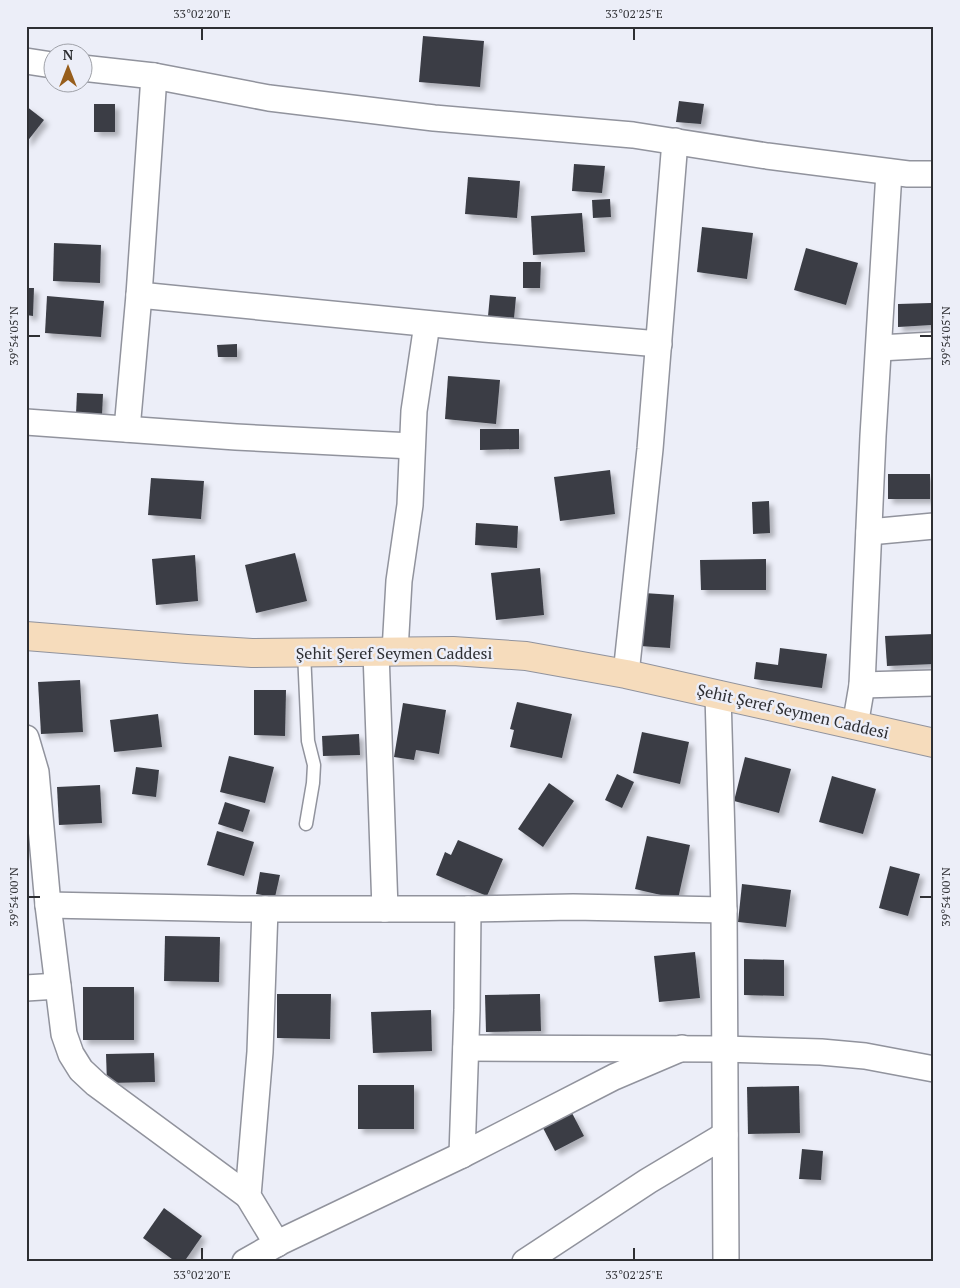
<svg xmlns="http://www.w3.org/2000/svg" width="960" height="1288" font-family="'PT Serif',serif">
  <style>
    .building { fill: #3b3d45; filter: url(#shadow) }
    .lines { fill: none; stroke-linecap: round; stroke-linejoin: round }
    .lane-casing { stroke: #91939d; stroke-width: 15 }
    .street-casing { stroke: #91939d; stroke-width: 28 }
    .secondary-casing { stroke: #91939d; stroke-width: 30 }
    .lane { stroke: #fff; stroke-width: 12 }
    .street { stroke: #fff; stroke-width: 25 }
    .secondary { stroke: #f6dcbc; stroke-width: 28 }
    .ticks { fill: none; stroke: #2e2f33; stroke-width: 2 }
    .labels { text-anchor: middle; stroke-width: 5; stroke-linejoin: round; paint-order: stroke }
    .street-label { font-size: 16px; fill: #2e2f33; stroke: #eceef8 }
    .neatline { fill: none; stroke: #2e2f33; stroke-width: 2 }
    .ticks-label { font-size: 12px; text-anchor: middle; fill: #2e2f33 }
  </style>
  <defs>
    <filter id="shadow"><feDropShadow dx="4.5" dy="4.5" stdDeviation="2.5" flood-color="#0004"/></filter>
  </defs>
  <rect width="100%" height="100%" fill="#eceef8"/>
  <g class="building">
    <polygon points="423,36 484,41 480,87 419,82"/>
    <polygon points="679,101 704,104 701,124 676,122"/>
    <rect x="94" y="104" width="21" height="28"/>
    <polygon points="26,106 44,120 26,143"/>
    <polygon points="574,164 605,166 602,193 572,191"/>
    <polygon points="468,177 520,181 517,218 465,214"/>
    <polygon points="610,199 611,217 593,218 592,200"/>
    <polygon points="582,213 585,252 533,255 531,216"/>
    <polygon points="702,227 753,233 747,279 697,272"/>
    <polygon points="54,243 101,245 100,283 53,281"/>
    <polygon points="806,248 858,263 846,305 794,290"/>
    <polygon points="523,262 541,262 540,288 523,288"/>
    <polygon points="26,288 34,288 33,316 26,315"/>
    <polygon points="490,295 516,297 514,318 488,316"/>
    <polygon points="47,296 104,301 101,337 45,333"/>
    <polygon points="931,303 931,325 898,327 898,304"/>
    <polygon points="237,344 237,357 218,357 217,345"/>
    <polygon points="448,376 500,380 496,424 445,419"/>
    <polygon points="77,393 103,394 102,415 76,414"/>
    <polygon points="480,429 519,429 519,449 480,450"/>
    <polygon points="610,470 615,514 560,521 554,477"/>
    <rect x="888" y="474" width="42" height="25"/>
    <polygon points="151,478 204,481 201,519 148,515"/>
    <polygon points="769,501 770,533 753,534 752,502"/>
    <polygon points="476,523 518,526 517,548 475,545"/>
    <polygon points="295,553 307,601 256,613 245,565"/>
    <polygon points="195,555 198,601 156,605 152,559"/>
    <polygon points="766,559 766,590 701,590 700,560"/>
    <polygon points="540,568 544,615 496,620 491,573"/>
    <polygon points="644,593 674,595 670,648 640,646"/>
    <polygon points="934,634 934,664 887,666 885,636"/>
    <polygon points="780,648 827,654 822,688 754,679 756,662 778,665"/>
    <polygon points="80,680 83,732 41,734 38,682"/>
    <polygon points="254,690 286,690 285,736 254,735"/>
    <polygon points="517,702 572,714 562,758 510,747 514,730 510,729"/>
    <polygon points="403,703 446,710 439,754 416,750 414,760 394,757"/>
    <polygon points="158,714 162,747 114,752 110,720"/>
    <polygon points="642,732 689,742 680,784 633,773"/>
    <polygon points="359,734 360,755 323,756 322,736"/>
    <polygon points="229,756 274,767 265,803 220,792"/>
    <polygon points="745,757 791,769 779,813 734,801"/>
    <polygon points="136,767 159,770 156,797 132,794"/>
    <polygon points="617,774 634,782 622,808 605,800"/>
    <polygon points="832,776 876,789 863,834 819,822"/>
    <polygon points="549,783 574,801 543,847 518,829"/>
    <polygon points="100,785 102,823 59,825 57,787"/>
    <polygon points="225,802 250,810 243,832 218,824"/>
    <polygon points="217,831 254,842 244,876 207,865"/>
    <polygon points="647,836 690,845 678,899 635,889"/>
    <polygon points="458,840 503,859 487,896 436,875 445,852 451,855"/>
    <polygon points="890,866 920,874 908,916 879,908"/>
    <polygon points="260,872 280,875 275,897 256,894"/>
    <polygon points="742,884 791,890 786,927 738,922"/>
    <polygon points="165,936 220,937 219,982 164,981"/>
    <polygon points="695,952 700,998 659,1002 654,956"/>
    <polygon points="744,959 784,960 784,996 744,995"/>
    <rect x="83" y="987" width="51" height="53"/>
    <polygon points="277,994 331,994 330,1039 277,1038"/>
    <polygon points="540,994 541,1031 486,1032 485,995"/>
    <polygon points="431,1010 432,1051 373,1053 371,1012"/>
    <polygon points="154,1053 155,1082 107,1083 106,1054"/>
    <rect x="358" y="1085" width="56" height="44"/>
    <polygon points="799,1086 800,1133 748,1134 747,1087"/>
    <polygon points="572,1113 584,1136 555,1151 543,1128"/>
    <polygon points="802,1149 823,1151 821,1180 799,1179"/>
    <polygon points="164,1208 202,1236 184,1262 176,1262 143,1238"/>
  </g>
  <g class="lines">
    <g class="lane-casing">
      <polyline id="lane" points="304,652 308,741 314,765 313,783 306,824"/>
    </g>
    <g class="street-casing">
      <g id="street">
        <polyline points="26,61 52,65"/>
        <polyline points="82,68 154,76 269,98 434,118 633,135 767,156 908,174 934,174"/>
        <polyline points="139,295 484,329 659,344"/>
        <polyline points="879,348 934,345"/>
        <polyline points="26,422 236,437 412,446"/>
        <polyline points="127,429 139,295 154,76"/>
        <polyline points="869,532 934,526"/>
        <polyline points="395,651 399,581 410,505 414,411 427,324"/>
        <polyline points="376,652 385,909"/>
        <polyline points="626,674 650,449 675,141"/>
        <polyline points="862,685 934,683"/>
        <polyline points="718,694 724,910 726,1262"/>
        <polyline points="855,726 862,685 873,436 889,172"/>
        <polyline points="26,738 36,772 48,905 64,1034 71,1054 81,1070 96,1084 248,1196"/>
        <polyline points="48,905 241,909 468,909 573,907 724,910"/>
        <polyline points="265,909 260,1052 248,1196 277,1244"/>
        <polyline points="26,988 58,986"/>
        <polyline points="466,1048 724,1049 821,1052 865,1056 934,1069"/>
        <polyline points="462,1155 467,1010 468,909"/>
        <polyline points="245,1262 282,1241 462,1155 614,1077 682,1048"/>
        <polyline points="525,1262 648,1181 725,1135"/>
      </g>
    </g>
    <g class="secondary-casing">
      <polyline id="secondary" points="26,636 187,649 252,653 453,651 526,656 626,674 934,743"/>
    </g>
    <use href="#lane" class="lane"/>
    <use href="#street" class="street"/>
    <use href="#secondary" class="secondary"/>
  </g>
  <path class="ticks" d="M202,28V40M634,28V40M28,336H40M920,336H932M28,897H40M920,897H932M202,1248V1260M634,1248V1260"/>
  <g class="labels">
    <g class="street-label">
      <text x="394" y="659">Şehit Şeref Seymen Caddesi</text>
      <text transform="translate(793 711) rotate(13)" y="6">Şehit Şeref Seymen Caddesi</text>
    </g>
  </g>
  <rect width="960" height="1288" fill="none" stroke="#eceef8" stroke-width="55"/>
  <g transform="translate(68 68)"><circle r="24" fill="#eceef8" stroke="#a0a2a9"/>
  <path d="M0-4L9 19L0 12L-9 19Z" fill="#975e1c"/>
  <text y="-8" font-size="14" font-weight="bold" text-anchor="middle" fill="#2e2f33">N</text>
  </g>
  <rect x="28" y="28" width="904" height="1232" class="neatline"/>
  <g class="ticks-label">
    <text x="202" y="18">33°02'20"E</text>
    <text x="634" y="18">33°02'25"E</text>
    <text transform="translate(14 336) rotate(-90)" y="4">39°54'05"N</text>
    <text transform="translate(946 336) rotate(-90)" y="4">39°54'05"N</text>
    <text transform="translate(14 897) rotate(-90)" y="4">39°54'00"N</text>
    <text transform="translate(946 897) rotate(-90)" y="4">39°54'00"N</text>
    <text x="202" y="1279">33°02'20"E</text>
    <text x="634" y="1279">33°02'25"E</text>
  </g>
</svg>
